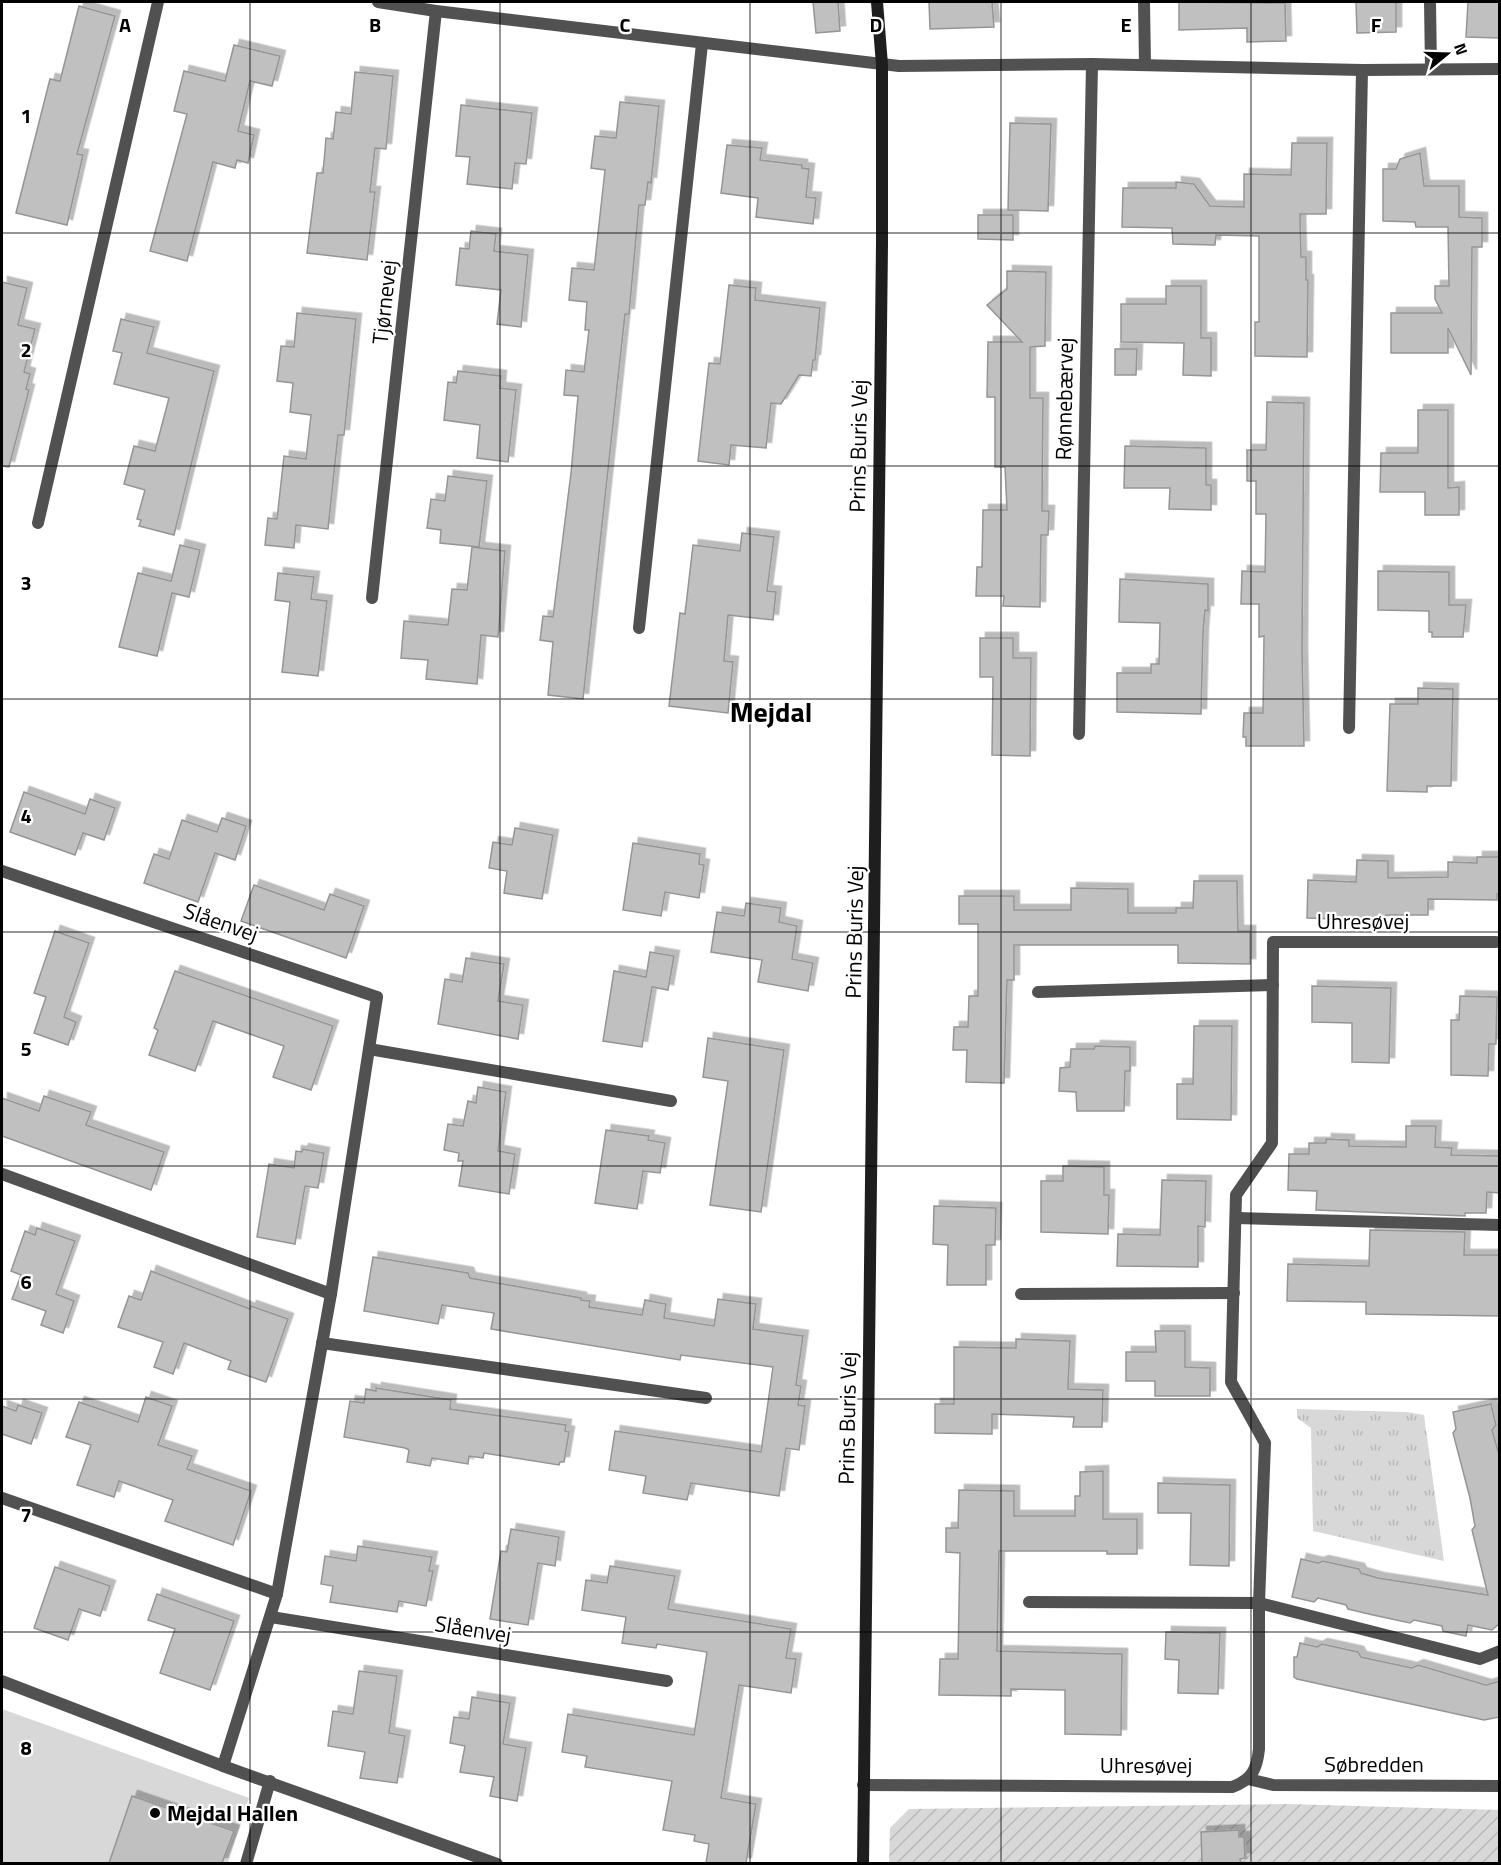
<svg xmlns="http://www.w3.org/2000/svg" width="1501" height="1865" font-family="'Titillium Web',sans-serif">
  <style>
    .park { fill: url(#park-tufts) }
    .garden { fill: url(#garden-furrows) }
    .pitch { fill: #d8d8d8 }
    .building { fill: #c0c0c0; stroke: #959595; stroke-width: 1.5; filter: url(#shadow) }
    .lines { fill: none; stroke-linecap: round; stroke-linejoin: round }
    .street { stroke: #515151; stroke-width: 12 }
    .secondary { stroke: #1e1e1e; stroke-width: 12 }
    .grid { fill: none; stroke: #000; stroke-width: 1.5; stroke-opacity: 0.55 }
    .poi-dot { fill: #000; stroke: #fff; stroke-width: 2 }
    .labels { text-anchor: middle; stroke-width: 4.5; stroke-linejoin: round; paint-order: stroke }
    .street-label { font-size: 22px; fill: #000; stroke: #fff }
    .poi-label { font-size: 22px; font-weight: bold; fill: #000; stroke: #fff; text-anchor: start }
    .district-label { font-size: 28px; font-weight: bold; fill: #000; stroke: #fff }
    .grid-label { font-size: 20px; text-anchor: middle; font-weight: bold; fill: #000; stroke: #fff; stroke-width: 4.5; stroke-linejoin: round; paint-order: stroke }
  </style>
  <defs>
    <pattern id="park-tufts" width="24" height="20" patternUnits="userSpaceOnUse" patternTransform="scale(1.5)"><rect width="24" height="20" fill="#d8d8d8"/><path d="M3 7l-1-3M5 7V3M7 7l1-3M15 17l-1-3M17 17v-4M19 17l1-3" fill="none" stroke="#b8b8b8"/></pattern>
    <pattern id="garden-furrows" width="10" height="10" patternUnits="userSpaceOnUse" patternTransform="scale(1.5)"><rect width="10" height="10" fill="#d8d8d8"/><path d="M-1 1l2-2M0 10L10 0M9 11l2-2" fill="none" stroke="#b8b8b8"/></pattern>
    <filter id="shadow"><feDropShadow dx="5.5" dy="-5.5" stdDeviation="0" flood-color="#0004"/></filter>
  </defs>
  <rect width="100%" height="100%" fill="#fff"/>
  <polygon class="park" points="1297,1409 1407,1412 1424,1415 1444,1561 1313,1531 1311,1428 1297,1418"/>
  <polygon class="garden" points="1287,1804 1499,1810 1499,1863 889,1864 890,1828 909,1809"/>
  <polygon class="pitch" points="2,1709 249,1798 228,1863 2,1863"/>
  <g class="building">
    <polygon points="813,2 838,2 840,31 816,33"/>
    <polygon points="929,2 992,2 994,27 930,29"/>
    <polygon points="1179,2 1285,3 1286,41 1247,42 1247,28 1179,30"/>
    <polygon points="1356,2 1396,2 1396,32 1357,33"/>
    <polygon points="1468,2 1500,2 1500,38 1466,37"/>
    <polygon points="79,6 115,16 77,154 83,155 67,225 16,213 50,79 60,81"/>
    <polygon points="234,45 280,56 272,86 250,81 238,131 254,135 248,163 237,160 235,168 213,162 187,261 150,251 187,114 174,111 184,71 225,81"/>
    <polygon points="355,72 393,76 386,149 375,148 370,192 375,192 367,260 307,253 317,173 323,173 326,138 333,139 336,112 351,114"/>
    <polygon points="620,102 659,106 651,183 648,182 645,205 639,205 629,314 625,314 583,699 548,695 553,642 540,640 543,616 553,617 571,473 578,396 564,395 566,370 584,372 589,330 585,330 587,302 569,300 572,268 594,270 605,170 591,168 595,136 616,138"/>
    <polygon points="461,105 532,113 526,164 515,163 512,189 467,184 470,157 456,156"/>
    <polygon points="1010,123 1051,124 1048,211 1008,210"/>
    <polygon points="1292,143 1327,143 1326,214 1300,214 1301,257 1306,257 1306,280 1308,280 1307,357 1255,356 1255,322 1259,322 1259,236 1216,235 1215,245 1173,244 1172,228 1122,227 1123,188 1176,188 1176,182 1194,184 1210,206 1244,207 1244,174 1291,175"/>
    <polygon points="727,145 762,148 760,160 802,165 802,168 809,169 806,197 816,198 813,224 756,217 758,198 721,193"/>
    <polygon points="1420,153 1424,186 1459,186 1459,217 1482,218 1482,247 1472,247 1471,375 1448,328 1448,353 1391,353 1391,313 1442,313 1435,299 1435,286 1449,286 1448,227 1416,227 1415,222 1383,221 1383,169 1396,169 1400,159"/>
    <polygon points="978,215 1013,215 1013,240 978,239"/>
    <polygon points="471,231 496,234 494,251 528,255 521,327 497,324 501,290 456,285 460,248 469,249"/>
    <polygon points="1007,271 1046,272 1045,346 1030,347 1030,398 1043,398 1042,511 1049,511 1048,535 1041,535 1040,607 1003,606 1004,596 976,596 977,567 982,567 983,510 1007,510 1005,467 995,467 995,397 987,397 988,342 1022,342 987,305 1007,289"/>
    <polygon points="2,282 27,288 18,325 35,329 24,372 30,374 26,389 29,390 9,467 2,466"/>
    <polygon points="729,285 756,288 755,300 820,308 815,360 813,360 811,376 799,375 781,404 771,403 766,448 731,445 729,465 698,461 709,363 720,364"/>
    <polygon points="1166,286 1201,286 1201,338 1211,338 1211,376 1183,375 1184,343 1121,342 1121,304 1166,304"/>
    <polygon points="297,313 356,319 344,435 338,435 328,529 296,525 294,548 265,545 268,518 277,519 284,456 306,459 311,415 290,412 293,383 277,381 281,346 294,347"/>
    <polygon points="121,319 154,327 147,353 214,371 174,535 139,526 141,520 137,519 145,490 124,484 134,446 155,451 169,398 114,384 122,353 113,351"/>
    <polygon points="1115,349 1137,349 1136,375 1115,375"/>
    <polygon points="458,371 501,376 500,388 516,390 508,462 477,458 480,425 444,420 448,382 456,383"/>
    <polygon points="1267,402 1304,403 1302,650 1304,746 1246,746 1246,737 1243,737 1244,713 1263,713 1264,636 1259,637 1259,604 1241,604 1242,571 1265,572 1266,514 1256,514 1256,481 1247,481 1247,450 1266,450"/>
    <polygon points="1418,410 1448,410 1448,488 1459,487 1459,515 1425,515 1425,492 1380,492 1381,453 1418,453"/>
    <polygon points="1125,446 1206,448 1206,485 1211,485 1211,510 1169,509 1170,488 1124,488"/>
    <polygon points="448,476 487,481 479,547 440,543 441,530 427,528 431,499 445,501"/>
    <polygon points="742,533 774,537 767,591 776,592 773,620 728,615 724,661 733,662 728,713 669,706 680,613 685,614 693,545 740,551"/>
    <polygon points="180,545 200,550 189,597 172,593 157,656 119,647 138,573 171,581"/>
    <polygon points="472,547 505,551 498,637 481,635 477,684 426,679 428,660 401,658 404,621 448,625 452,589 467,590"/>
    <polygon points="1378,571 1449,572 1449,605 1466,605 1463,637 1432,637 1432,632 1429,632 1429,611 1378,610"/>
    <polygon points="278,573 314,577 311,599 327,601 318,676 282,672 290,602 275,600"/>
    <polygon points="1120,579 1208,584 1208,611 1205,610 1203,633 1201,714 1117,712 1117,673 1151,673 1151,664 1159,664 1160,623 1119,622"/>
    <polygon points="980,638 1013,638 1013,658 1031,658 1030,756 992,755 993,677 980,677"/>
    <polygon points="1418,688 1453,689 1451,786 1427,786 1427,792 1387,791 1390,704 1418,704"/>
    <polygon points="24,792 85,814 90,799 115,808 104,840 83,833 75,855 10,832"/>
    <polygon points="222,818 246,826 235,860 215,853 198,902 144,883 154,854 169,859 182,820 217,832"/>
    <polygon points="515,828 553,835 542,899 504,893 507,871 489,868 493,842 512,845"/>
    <polygon points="633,843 700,854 699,864 704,865 699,898 665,892 661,916 623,910"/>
    <polygon points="1477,857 1500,857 1500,894 1497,894 1497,900 1428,899 1428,915 1386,915 1386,921 1307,918 1308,880 1356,882 1357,860 1388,861 1388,878 1448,877 1448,862 1477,863"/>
    <polygon points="1194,881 1237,881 1238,931 1250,931 1250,964 1178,963 1178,945 1014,945 1014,980 1007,980 1004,1083 966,1082 967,1050 953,1050 954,1027 968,1027 969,996 978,996 978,924 959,924 959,896 1014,896 1014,910 1071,910 1071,888 1128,889 1128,913 1176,913 1176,908 1193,908"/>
    <polygon points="254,885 324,910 330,894 364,906 346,958 241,921"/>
    <polygon points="746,903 781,908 779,922 797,926 792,959 813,963 808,991 758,982 762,960 711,952 717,912 744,916"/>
    <polygon points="55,931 89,943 64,1017 76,1022 68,1045 34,1033 46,997 34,993"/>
    <polygon points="650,952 674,956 668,990 652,987 642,1047 603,1041 614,971 646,977"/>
    <polygon points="466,958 504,964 498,1001 523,1005 518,1039 438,1024 445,979 462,982"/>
    <polygon points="175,971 333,1026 311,1090 273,1077 284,1046 213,1021 195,1071 149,1055 158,1030 154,1028"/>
    <polygon points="1312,986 1391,988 1389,1063 1352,1062 1352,1023 1312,1022"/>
    <polygon points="1460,996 1497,997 1496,1044 1489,1044 1488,1076 1451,1075 1451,1020 1459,1020"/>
    <polygon points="1194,1026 1232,1026 1231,1120 1177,1119 1177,1084 1193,1084"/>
    <polygon points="708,1038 784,1050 761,1212 710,1205 728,1081 703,1077"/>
    <polygon points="1095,1046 1130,1047 1130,1071 1125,1071 1124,1111 1077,1111 1076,1092 1059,1091 1060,1068 1070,1067 1071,1049 1094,1049"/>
    <polygon points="478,1087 506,1092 498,1151 515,1154 509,1194 459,1186 463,1161 458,1161 459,1153 444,1150 448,1124 463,1126 468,1101 476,1103"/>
    <polygon points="44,1096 91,1112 86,1125 164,1152 151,1190 2,1136 2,1098 39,1111"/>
    <polygon points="1406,1126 1436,1126 1435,1147 1452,1148 1451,1155 1500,1156 1500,1193 1487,1192 1486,1213 1465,1213 1465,1216 1316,1210 1317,1191 1288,1190 1289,1154 1309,1154 1309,1143 1326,1143 1326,1139 1349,1140 1349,1146 1406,1147"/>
    <polygon points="606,1130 649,1136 648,1140 665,1143 660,1173 643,1171 637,1209 595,1203"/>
    <polygon points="303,1149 324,1153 318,1188 305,1186 295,1244 257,1237 269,1164 294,1168 296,1151 302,1152"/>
    <polygon points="1063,1166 1104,1167 1104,1195 1109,1195 1108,1234 1041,1232 1041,1181 1063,1181"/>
    <polygon points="1162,1180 1206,1181 1205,1227 1198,1226 1198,1267 1117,1266 1118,1234 1160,1235"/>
    <polygon points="934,1206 996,1208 995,1245 986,1245 986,1285 947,1285 948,1245 933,1244"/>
    <polygon points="37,1228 75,1241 56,1294 74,1301 63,1333 41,1325 46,1311 12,1299 21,1275 11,1271 25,1231 35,1235"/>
    <polygon points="1370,1230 1465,1232 1464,1255 1500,1255 1500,1316 1366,1314 1366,1302 1287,1301 1288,1264 1369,1266"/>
    <polygon points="373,1257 468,1273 470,1278 581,1298 581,1300 590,1301 589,1307 642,1315 645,1300 666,1304 664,1318 714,1326 718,1299 756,1304 753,1329 803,1336 796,1385 801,1386 798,1405 805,1406 799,1450 786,1448 779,1496 691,1483 687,1500 643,1493 646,1476 609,1470 615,1431 761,1452 773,1367 681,1355 680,1360 491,1329 494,1313 442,1305 438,1324 364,1311"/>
    <polygon points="151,1271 250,1309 251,1306 288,1319 266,1382 228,1369 231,1361 184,1343 173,1374 154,1367 163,1342 118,1327 129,1296 141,1300"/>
    <polygon points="1155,1331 1185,1331 1185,1367 1210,1368 1210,1396 1155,1396 1155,1381 1126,1381 1126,1352 1156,1352"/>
    <polygon points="1016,1339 1070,1341 1068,1389 1103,1390 1102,1427 1073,1427 1074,1417 992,1414 992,1434 935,1433 935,1404 954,1404 954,1347 1016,1348"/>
    <polygon points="376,1388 451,1400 450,1409 566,1425 565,1431 569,1432 564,1462 560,1462 559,1465 484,1453 483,1458 469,1456 468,1464 432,1458 430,1466 407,1462 409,1450 405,1448 344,1437 350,1401 364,1403 366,1389 376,1391"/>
    <polygon points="146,1397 172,1406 158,1445 192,1456 187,1469 251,1491 233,1545 165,1521 173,1500 119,1481 114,1497 77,1485 91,1445 66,1437 79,1402 138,1422"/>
    <polygon points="1491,1404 1496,1425 1492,1430 1500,1458 1500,1623 1492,1630 1468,1625 1466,1636 1443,1631 1442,1626 1414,1620 1410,1623 1373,1615 1348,1609 1346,1605 1318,1598 1314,1602 1292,1597 1301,1559 1318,1563 1323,1561 1359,1569 1361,1573 1378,1578 1488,1595 1472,1530 1475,1526 1470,1498 1453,1433 1456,1429 1453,1412"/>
    <polygon points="18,1405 42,1413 31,1444 2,1434 2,1406 16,1411"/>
    <polygon points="1103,1471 1103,1519 1137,1519 1137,1554 1107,1554 1107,1551 999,1551 997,1651 1122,1654 1121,1735 1065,1734 1065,1690 1011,1689 1011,1696 939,1695 940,1659 958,1659 960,1553 946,1552 946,1528 958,1528 959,1490 1014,1491 1014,1516 1075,1516 1075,1496 1080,1496 1080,1472"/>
    <polygon points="1158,1483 1230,1485 1229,1566 1190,1565 1191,1513 1158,1513"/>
    <polygon points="511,1529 559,1537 555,1566 538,1563 528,1625 490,1619 501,1551 507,1552"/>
    <polygon points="358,1546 432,1557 429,1571 433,1571 426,1606 399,1601 397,1612 330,1602 333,1586 321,1584 325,1556 356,1561"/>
    <polygon points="610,1566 675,1576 668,1609 791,1629 786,1658 796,1659 791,1693 739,1685 721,1798 756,1804 746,1863 706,1863 709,1844 694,1841 695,1835 663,1830 672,1781 585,1767 587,1756 562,1752 568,1714 694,1735 707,1652 657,1644 656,1648 622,1643 626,1617 582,1610 586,1580 607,1583"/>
    <polygon points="55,1567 110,1586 100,1616 79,1609 68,1640 34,1628"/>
    <polygon points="157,1594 234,1621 210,1690 160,1673 175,1629 148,1620"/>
    <polygon points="1166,1632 1220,1633 1218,1694 1178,1693 1179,1660 1165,1659"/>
    <polygon points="1300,1643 1317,1647 1322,1644 1358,1652 1361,1657 1412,1668 1418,1665 1486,1685 1500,1681 1500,1717 1484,1720 1297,1679 1294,1677 1294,1657 1297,1657"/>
    <polygon points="359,1671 397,1676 389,1733 405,1736 397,1783 360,1778 365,1752 328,1746 333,1711 353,1714"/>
    <polygon points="472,1697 510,1703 503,1744 526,1748 517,1801 490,1796 494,1777 460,1772 465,1746 450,1743 454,1717 469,1719"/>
    <polygon points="132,1796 234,1831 222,1863 109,1863"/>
    <polygon points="1239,1830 1239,1837 1244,1837 1245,1858 1240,1859 1241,1863 1202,1863 1201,1832"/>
  </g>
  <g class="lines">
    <g class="street">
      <polyline points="378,2 436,11 899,66 1092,64 1362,70 1500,69"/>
      <polyline points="1144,2 1145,65"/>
      <polyline points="1430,2 1431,69"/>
      <polyline points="38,523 158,2"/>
      <polyline points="372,598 436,11"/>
      <polyline points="639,628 702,44"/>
      <polyline points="1349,728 1362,70"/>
      <polyline points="1079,734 1092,64"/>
      <polyline points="2,871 377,997 331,1294 277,1594 223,1766"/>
      <polyline points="1038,992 1273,985"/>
      <polyline points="369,1049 671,1101"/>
      <polyline points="2,1174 331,1294"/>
      <polyline points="1236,1218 1500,1225"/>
      <polyline points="1021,1294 1234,1293"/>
      <polyline points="322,1343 706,1398"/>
      <polyline points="2,1498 277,1594"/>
      <polyline points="1029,1602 1259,1603 1480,1659 1500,1651"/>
      <polyline points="271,1617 667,1681"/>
      <polyline points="2,1681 223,1766 497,1864"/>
      <polyline points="1248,1779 1273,1785 1500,1786"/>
      <path d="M863,1785L1232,1787C1252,1780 1257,1769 1259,1749V1603L1265,1443L1231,1382L1236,1195L1272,1143L1273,942H1496"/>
      <polyline points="246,1864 270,1781"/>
    </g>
    <polyline class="secondary" points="863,1864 882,244 882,65 877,2"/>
  </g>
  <path class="grid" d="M250,2V1864M500,2V1864M750,2V1864M1001,2V1864M1251,2V1864M2,233H1500M2,466H1500M2,699H1500M2,932H1500M2,1166H1500M2,1399H1500M2,1632H1500"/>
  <circle class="poi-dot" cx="155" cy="1813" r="6"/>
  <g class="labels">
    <g class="street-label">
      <text transform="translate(384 302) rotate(-84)" y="8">Tjørnevej</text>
      <text transform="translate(1064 399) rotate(-89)" y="8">Rønnebærvej</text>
      <text transform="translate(858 446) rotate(-89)" y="8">Prins Buris Vej</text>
      <text x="1363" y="929">Uhresøvej</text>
      <text transform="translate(221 922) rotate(19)" y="8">Slåenvej</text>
      <text transform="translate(854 932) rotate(-89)" y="8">Prins Buris Vej</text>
      <text transform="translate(847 1418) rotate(-89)" y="8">Prins Buris Vej</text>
      <text transform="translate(473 1629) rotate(9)" y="8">Slåenvej</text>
      <text x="1374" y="1772">Søbredden</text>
      <text x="1146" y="1773">Uhresøvej</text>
    </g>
    <g class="poi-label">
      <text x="167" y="1821">Mejdal Hallen</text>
    </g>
    <g class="district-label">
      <text x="771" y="722">Mejdal</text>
    </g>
  </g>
  <g class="grid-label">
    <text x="125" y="32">A</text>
    <text x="375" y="32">B</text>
    <text x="625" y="32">C</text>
    <text x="876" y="32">D</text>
    <text x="1126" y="32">E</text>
    <text x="1376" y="32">F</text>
    <text x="26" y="123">1</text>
    <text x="26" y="357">2</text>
    <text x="26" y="590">3</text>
    <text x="26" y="823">4</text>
    <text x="26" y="1056">5</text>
    <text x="26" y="1289">6</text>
    <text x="26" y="1522">7</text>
    <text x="26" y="1755">8</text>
  </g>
  <rect width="1501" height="1865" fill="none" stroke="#000000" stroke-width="6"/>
  <g transform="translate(1447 54) rotate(71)" stroke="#ffffff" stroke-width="4.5" paint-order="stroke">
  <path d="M0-4.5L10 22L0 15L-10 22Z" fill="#000000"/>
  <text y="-9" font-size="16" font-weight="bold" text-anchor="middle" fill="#000000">N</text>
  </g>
</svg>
